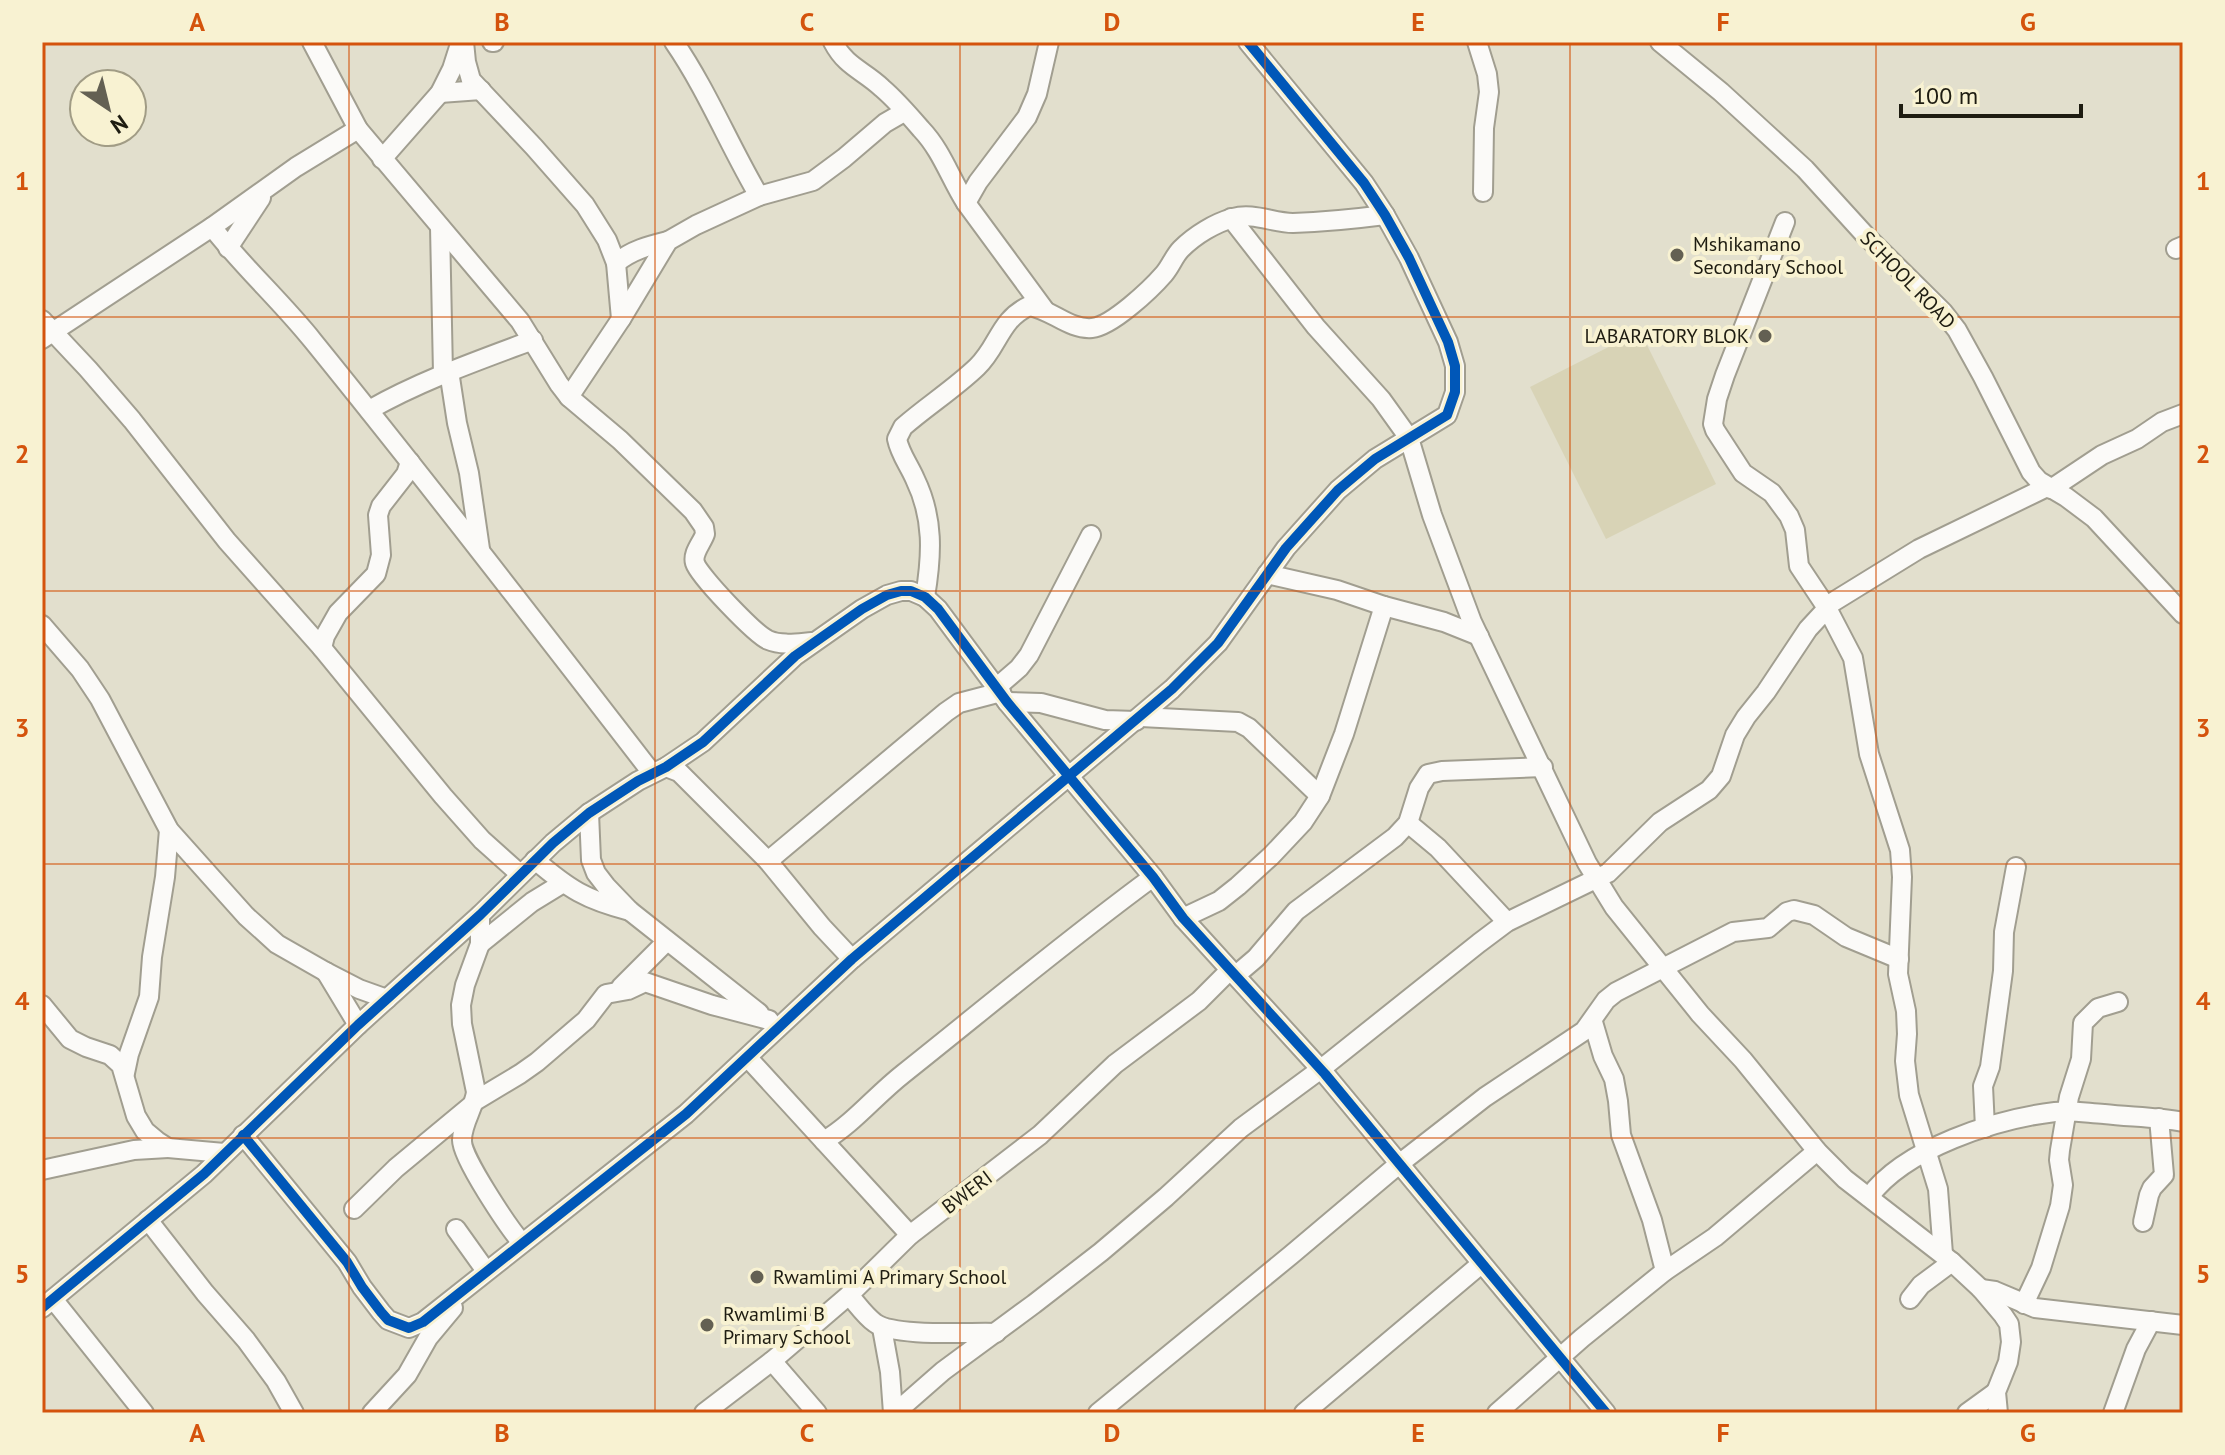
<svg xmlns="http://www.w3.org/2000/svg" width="2225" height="1455" font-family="'PT Sans',sans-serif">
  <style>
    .green { fill: #d8d3b6 }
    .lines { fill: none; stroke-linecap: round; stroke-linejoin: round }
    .minor-casing { stroke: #a19e90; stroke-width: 22 }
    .minor { stroke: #fbfaf8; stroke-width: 18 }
    .cycleway-casing { stroke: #f8f2d2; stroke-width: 15 }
    .cycleway { stroke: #0057b8; stroke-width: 10 }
    .grid { fill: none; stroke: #d4530c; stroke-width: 2; stroke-opacity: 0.55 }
    .poi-dot { fill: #636053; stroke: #f8f2d2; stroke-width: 3 }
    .labels { text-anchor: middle; stroke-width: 8; stroke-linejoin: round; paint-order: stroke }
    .poi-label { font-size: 20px; fill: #1e1c11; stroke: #f8f2d2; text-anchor: start }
    .street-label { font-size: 20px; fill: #1e1c11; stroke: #f8f2d2 }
    .neatline { fill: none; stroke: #d4530c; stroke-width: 3 }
    .grid-label { font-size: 26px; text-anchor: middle; font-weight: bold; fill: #d4530c }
  </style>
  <rect width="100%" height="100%" fill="#e2dfcd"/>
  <polygon class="green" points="1640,331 1716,484 1606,539 1530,387"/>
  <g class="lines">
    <g class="minor-casing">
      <g id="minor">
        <path d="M312,42L358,129L520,321L559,384L569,397L620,440L693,511L704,527L705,534C702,543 692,553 695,563C699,576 755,634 768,640C782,646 798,643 812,642"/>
        <polyline points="464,42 466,62 471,80 534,147 585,205 607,240 616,263 621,319"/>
        <polyline points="492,42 494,42"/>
        <path d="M674,42C707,90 729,145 759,196"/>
        <path d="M833,42C846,67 863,70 882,88C896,100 909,115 921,129C942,151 950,178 966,203L1044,309"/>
        <polyline points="1477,42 1487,74 1489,92 1484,128 1483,192"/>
        <polyline points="1660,42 1721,92 1805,169 1866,236 1943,312 1957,330 1983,377 2031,472 2039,481 2066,497 2094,518 2183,614"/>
        <polyline points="440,93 481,90"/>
        <polyline points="382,159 440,93 452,69 460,44"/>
        <polyline points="966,203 978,182 1027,117 1037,94 1049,42"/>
        <polyline points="1231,218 1316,327 1381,399 1409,438 1432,515 1472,622 1587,863 1614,907 1700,1014 1743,1060 1817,1151 1845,1179 1952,1262 1981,1289 2003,1315 2009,1324 2011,1342 2008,1362 1996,1392 1998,1413"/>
        <polyline points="1785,222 1725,375 1717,399 1713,424 1715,430 1743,473 1772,493 1789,516 1795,530 1799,566 1827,608 1853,658 1869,754 1900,850 1902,877 1898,974 1906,1011 1907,1034 1905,1061 1909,1095 1938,1189 1943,1254"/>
        <path d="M212,227C243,267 281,301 313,341C428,483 540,628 652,773"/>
        <polyline points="440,227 443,373"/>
        <polyline points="228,248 261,198"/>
        <polyline points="2176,249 2183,246"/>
        <path d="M616,263C632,250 648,246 668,241"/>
        <polyline points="42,320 88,369 132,420 227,541 322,648 443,796 482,840 520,874"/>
        <polyline points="42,339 212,227 296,167 358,129"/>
        <polyline points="449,371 457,423 469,473 480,549"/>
        <polyline points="569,397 621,319 668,241 696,225 759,196 813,181 844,158 885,123 904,112"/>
        <path d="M369,410C422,380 477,361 533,340"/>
        <polyline points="2051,489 2102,455 2137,439 2162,422 2183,414"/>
        <polyline points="1267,574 1337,590 1384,606 1444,622 1479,636"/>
        <path d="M925,597C932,555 934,518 915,479C909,465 900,454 897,439L903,427C927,406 954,389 977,367C999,346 999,320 1029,306C1051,309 1069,330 1092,328C1112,326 1151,289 1164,274C1171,266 1174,256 1181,249C1195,235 1215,223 1233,218C1253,212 1273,223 1293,223C1324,222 1354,219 1385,215"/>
        <polyline points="42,625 80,669 100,699 169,830 246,916 277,944 326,972 359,989 387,999"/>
        <polyline points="322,648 325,636 338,613 376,574 381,555 378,515 381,506 406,474 410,462"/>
        <polyline points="997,687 1019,668 1029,655 1091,535"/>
        <polyline points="1007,702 1041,703 1105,720 1136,721"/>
        <polyline points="1141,717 1238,722 1249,728 1320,796"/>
        <polyline points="666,767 679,772 768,861 822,927 852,959"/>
        <polyline points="589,813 591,860 596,873 606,886 630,911 759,1013"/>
        <polyline points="1408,823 1438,848 1507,922"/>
        <path d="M535,860C569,889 586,900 630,911"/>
        <polyline points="768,861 946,712 959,703 1001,692"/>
        <path d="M480,915V944L465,985L461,1005L462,1024L476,1092C474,1108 462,1123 462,1140C461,1157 509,1228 522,1243"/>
        <polyline points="1183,918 1219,901 1238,886 1271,856 1303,822 1320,796 1344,734 1384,606"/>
        <polyline points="480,944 532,902 563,883"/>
        <polyline points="326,972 358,1025"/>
        <polyline points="1236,975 1256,958 1296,911 1395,837 1408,823 1419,788 1428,774 1442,771 1543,767"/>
        <polyline points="621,987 667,941"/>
        <polyline points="42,1005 70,1039 86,1047 110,1055 121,1065 136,1116 145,1131 157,1141 168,1148 224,1153"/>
        <polyline points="1593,1022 1603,1056 1614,1079 1618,1101 1621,1135 1652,1220 1665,1271"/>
        <polyline points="748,1058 910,1235"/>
        <polyline points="125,1073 129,1054 149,997 152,957 165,877 169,830"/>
        <polyline points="475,1101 520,1074 537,1062 586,1020 606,994 628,990 645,982 712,1005 769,1020"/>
        <polyline points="1985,1128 1983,1086 1990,1067 2003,971 2004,932 2016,867"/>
        <polyline points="243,1135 347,1262 362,1287 381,1312 388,1320 409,1328 423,1322 686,1114 852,959 1172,689 1218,643 1286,548 1338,490 1375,459 1447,415 1455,392 1455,366 1448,342 1409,258 1385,215 1364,183 1248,42"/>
        <path d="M824,1141C854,1123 875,1096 903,1074C986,1008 1067,940 1153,877"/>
        <polyline points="42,1170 134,1150 168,1148"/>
        <path d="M1869,1197C1905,1148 1996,1119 2055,1112C2071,1110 2087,1113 2104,1114C2130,1117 2157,1117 2183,1122"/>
        <polyline points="354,1209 396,1168 472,1105"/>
        <polyline points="148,1220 205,1293 246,1340 276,1381 294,1413"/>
        <polyline points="2143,1222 2149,1195 2152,1188 2164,1175 2159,1118"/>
        <polyline points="456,1229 486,1271"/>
        <polyline points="1981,1289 1995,1291 2035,1308 2183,1325"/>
        <path d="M849,1295C857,1304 865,1316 875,1323C894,1337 970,1332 996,1333"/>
        <polyline points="53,1299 144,1413"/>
        <polyline points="1910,1299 1921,1285 1952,1262"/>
        <polyline points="2024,1304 2041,1268 2060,1206 2063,1185 2059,1160 2060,1150 2069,1097 2081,1059 2083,1023 2098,1008 2118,1002"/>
        <polyline points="42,1308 204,1174 358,1025 480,915 553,843 589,813 638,781 666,767 703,742 795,656 862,609 887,595 901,591 911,591 925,597 938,609 1007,702 1153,877 1183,918 1325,1074 1606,1413"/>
        <polyline points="882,1328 890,1372 893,1413"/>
        <polyline points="772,1361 817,1413"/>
        <polyline points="372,1413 407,1375 428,1338 453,1308"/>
        <polyline points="704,1413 772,1361 849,1295 910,1235 1040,1135 1115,1064 1199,1001 1230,970"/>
        <polyline points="895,1413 943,1371 1034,1304 1101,1252 1166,1197 1241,1128 1321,1069 1479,943 1507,922 1608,873 1660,822 1709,790 1721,776 1735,735 1746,717 1766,692 1808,629 1833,602 1919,549 2047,487"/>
        <polyline points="1098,1413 1291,1255 1399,1164 1485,1097 1584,1031 1606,1000 1616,992 1733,932 1768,928 1787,912 1794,910 1814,915 1846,937 1899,959"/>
        <polyline points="1304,1413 1481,1264"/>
        <polyline points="1497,1413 1582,1338 1665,1271 1715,1237 1817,1151"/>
        <polyline points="1967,1413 1996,1392"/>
        <polyline points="2113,1413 2136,1349 2151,1321"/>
      </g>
    </g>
    <use href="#minor" class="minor"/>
    <g class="cycleway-casing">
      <g id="cycleway">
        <polyline points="243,1135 347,1262 362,1287 381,1312 388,1320 409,1328 423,1322 686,1114 852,959 1172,689 1218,643 1286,548 1338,490 1375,459 1447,415 1455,392 1455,366 1448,342 1409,258 1385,215 1364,183 1248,42"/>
        <polyline points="42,1308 204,1174 358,1025 480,915 553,843 589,813 638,781 666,767 703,742 795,656 862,609 887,595 901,591 911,591 925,597 938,609 1007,702 1153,877 1183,918 1325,1074 1606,1413"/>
      </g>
    </g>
    <use href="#cycleway" class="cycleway"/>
  </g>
  <path class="grid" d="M349,42V1413M655,42V1413M960,42V1413M1265,42V1413M1570,42V1413M1876,42V1413M42,317H2183M42,591H2183M42,864H2183M42,1138H2183"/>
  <g class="poi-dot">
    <circle cx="1677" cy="255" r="8"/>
    <circle cx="1765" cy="336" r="8"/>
    <circle cx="757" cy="1277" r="8"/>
    <circle cx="707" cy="1325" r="8"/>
  </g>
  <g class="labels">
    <g class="poi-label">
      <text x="1693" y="251">Mshikamano<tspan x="1693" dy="23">Secondary School</tspan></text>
      <text x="1749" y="343" text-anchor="end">LABARATORY BLOK</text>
      <text x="773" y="1284">Rwamlimi A Primary School</text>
      <text x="723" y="1321">Rwamlimi B<tspan x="723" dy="23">Primary School</tspan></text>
    </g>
    <g class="street-label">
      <text transform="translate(1908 280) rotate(46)" y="7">SCHOOL ROAD</text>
      <text transform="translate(967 1192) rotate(-37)" y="7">BWERI</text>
    </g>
  </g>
  <rect width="2225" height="1455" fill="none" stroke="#f8f2d2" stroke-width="88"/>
  <g transform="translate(108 108) rotate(145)"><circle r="38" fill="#f8f2d2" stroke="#a19c85" stroke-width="2"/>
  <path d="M0-6L14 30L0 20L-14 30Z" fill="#636053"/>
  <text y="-12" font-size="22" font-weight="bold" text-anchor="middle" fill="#1e1c11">N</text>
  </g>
  <path d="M1901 104v12h180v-12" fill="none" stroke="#1e1c11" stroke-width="4"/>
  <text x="1913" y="104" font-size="24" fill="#1e1c11" stroke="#f8f2d2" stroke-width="6" paint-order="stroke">100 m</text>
  <rect x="44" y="44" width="2137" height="1367" class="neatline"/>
  <g class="grid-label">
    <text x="197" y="31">A</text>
    <text x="502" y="31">B</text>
    <text x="807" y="31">C</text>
    <text x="1112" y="31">D</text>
    <text x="1418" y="31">E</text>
    <text x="1723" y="31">F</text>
    <text x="2028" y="31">G</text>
    <text x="22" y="190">1</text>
    <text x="2203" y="190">1</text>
    <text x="22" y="463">2</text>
    <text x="2203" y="463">2</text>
    <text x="22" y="737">3</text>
    <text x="2203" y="737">3</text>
    <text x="22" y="1010">4</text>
    <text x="2203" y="1010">4</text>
    <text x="22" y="1283">5</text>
    <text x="2203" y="1283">5</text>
    <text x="197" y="1442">A</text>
    <text x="502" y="1442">B</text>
    <text x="807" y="1442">C</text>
    <text x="1112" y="1442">D</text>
    <text x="1418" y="1442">E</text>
    <text x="1723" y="1442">F</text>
    <text x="2028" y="1442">G</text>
  </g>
</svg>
